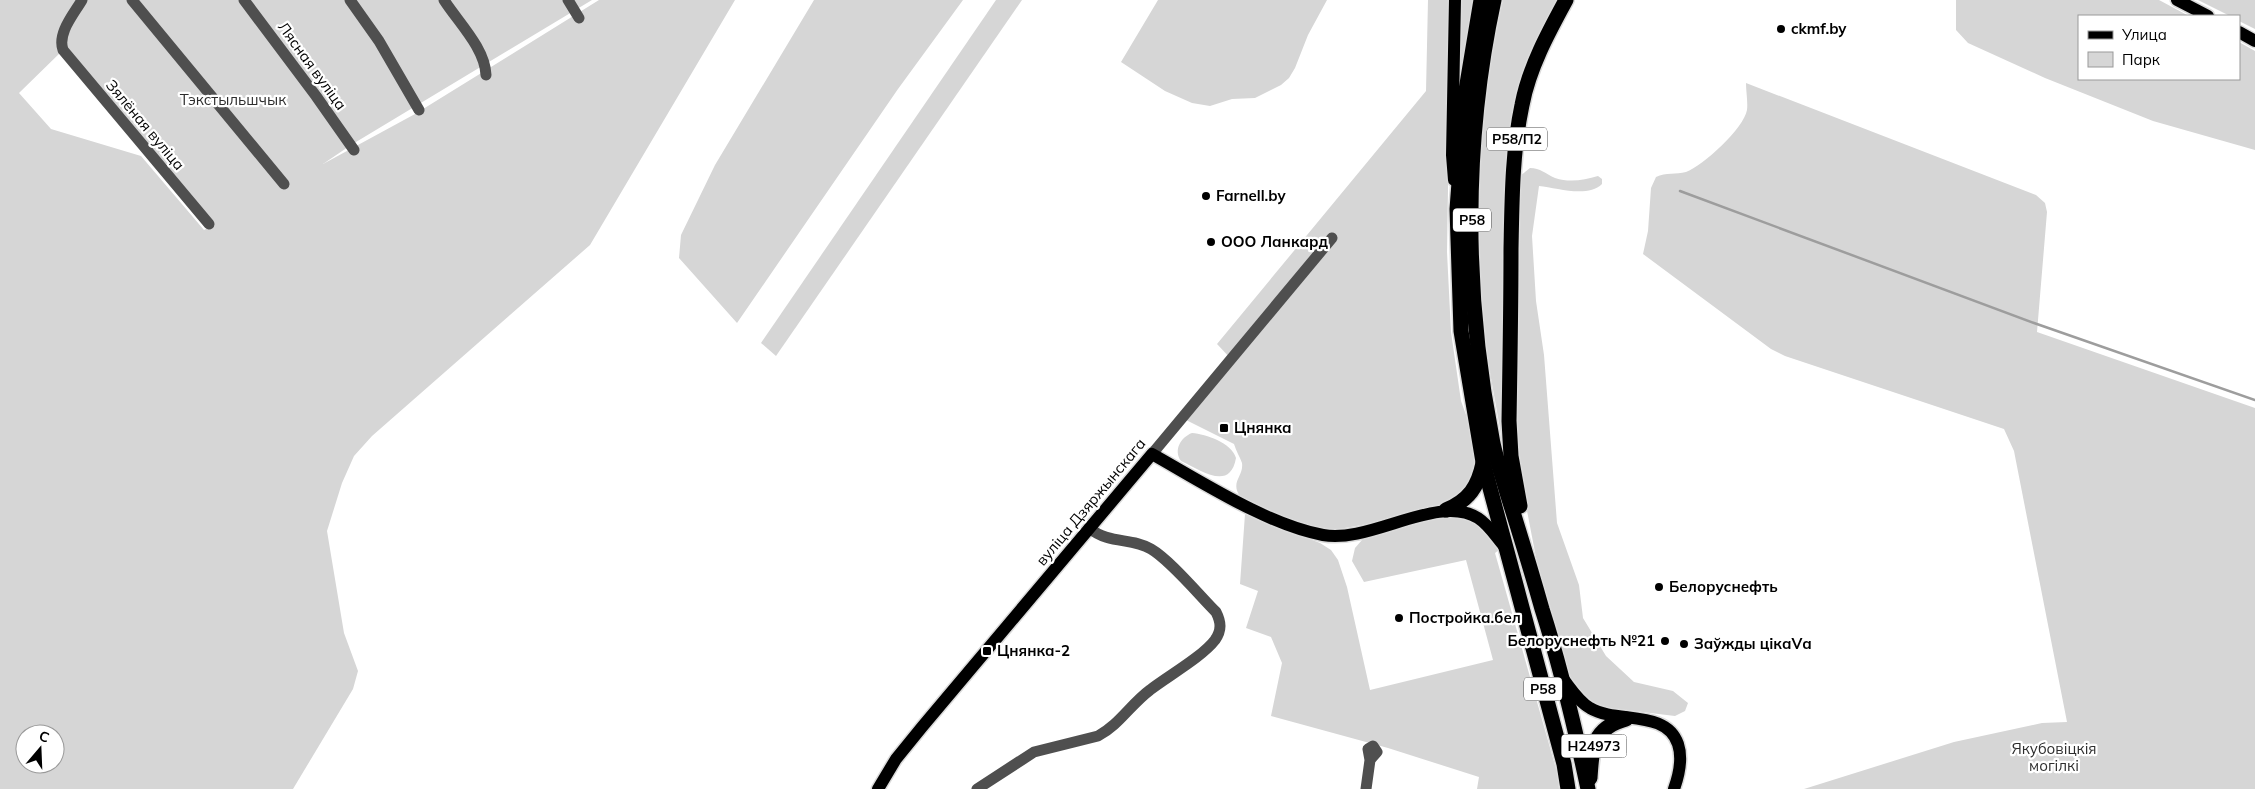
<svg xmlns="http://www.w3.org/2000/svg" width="2255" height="789" font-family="Mulish,sans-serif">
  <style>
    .green { fill: #d6d6d6; fill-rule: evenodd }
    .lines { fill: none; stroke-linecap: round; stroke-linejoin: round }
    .stream { stroke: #9d9d9d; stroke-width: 2.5 }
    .major-casing { stroke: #dbdbdb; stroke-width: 15 }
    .highway-casing { stroke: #dbdbdb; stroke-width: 18 }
    .minor { stroke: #4f4f4f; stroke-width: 11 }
    .major { stroke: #000; stroke-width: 12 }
    .highway { stroke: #000; stroke-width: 15 }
    .poi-dot { fill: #000; stroke: #fff; stroke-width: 2 }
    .labels { text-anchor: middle; stroke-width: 4.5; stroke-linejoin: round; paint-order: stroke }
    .shield { fill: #fff; stroke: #4c4c4c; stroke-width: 1 }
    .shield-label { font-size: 14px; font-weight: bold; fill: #000 }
    .poi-label { font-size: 15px; font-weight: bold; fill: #000; stroke: #fff; text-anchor: start }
    .street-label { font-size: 15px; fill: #000; stroke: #fff }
    .park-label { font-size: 15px; fill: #2d2d2d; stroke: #fff }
  </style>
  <rect width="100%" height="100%" fill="#fff"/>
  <g class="green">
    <path d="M0,0H592L351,145L323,164L415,114L599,0H735L590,245L372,436L354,456L342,483L327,531L344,633L358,671L353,689L293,789H0ZM63,50L208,228L204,230L141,156L51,129L19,93ZM25,734H55V764H25Z"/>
    <polygon points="814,0 963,0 898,89 737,323 679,258 681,235 715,165"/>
    <polygon points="996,0 1022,0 776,356 761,343"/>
    <polygon points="1158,0 1327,0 1308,35 1295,68 1289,78 1281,85 1255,98 1232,99 1210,106 1192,103 1165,91 1121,62"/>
    <path d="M1428,0H1451L1447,252L1451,332L1461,401L1483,462L1462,512L1504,546L1495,553L1558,776L1559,789H1477L1479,777L1388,748L1271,716L1282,663L1271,637L1246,628L1258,591L1240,584L1245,514L1320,543L1331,550L1338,560L1347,587L1370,690L1493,660L1466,560L1364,582L1352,561L1355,548L1362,540L1442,511L1339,529H1320L1304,525L1241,498C1229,482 1244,477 1242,463C1240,457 1236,451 1234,444L1182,418L1232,360L1217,344L1426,91Z"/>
    <polygon points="1460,0 1473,0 1459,87"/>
    <polygon points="1503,0 1559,0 1528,59 1513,111 1505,189 1503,310 1505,352 1502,440 1486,350 1477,263 1478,159 1486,74"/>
    <polygon points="1956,0 2159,0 2189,16 2079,16 2079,79 2239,79 2239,42 2255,51 2255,150 2153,121 2045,78 1968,43 1956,30"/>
    <polygon points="2198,0 2255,0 2255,29 2239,21 2239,16 2230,16"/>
    <path d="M1746,83L2036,195L2045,203L2047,212L2037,332L2255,408V789H1804L1954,742L2042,723L2067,722L2014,451L2004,429L1785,356L1771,349L1643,254L1648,231L1651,188L1656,177C1666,172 1676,175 1686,172C1703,166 1744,128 1747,110C1748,102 1746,92 1746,83Z"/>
    <path d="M1530,168C1540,168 1546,174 1555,178C1570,183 1584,180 1598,176L1602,179V184C1588,198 1557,188 1539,186L1532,236L1536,301L1544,355L1557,523L1579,585L1583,618L1606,656L1634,682L1673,691L1688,703L1685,711L1675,716L1593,706L1570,683L1538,568L1519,469L1516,416L1520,176Z"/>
    <path d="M1192,433C1206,434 1232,443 1236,458C1230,492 1201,470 1181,461C1173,450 1181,437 1192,433Z"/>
  </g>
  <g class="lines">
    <polyline class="stream" points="1680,191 2034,323 2255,400"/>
    <g class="major-casing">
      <g id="major">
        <polyline points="2177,0 2208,16"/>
        <polyline points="2239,32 2255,41"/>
        <polyline points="1454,180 1452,155 1455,0"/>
        <path d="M1564,680C1571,689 1579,702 1590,708C1617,724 1666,709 1678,744C1683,759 1679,775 1674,789"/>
        <path d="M878,789L896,759L922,727L1152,454C1202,482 1268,525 1323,535C1370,544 1438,493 1478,518C1489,525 1496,537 1504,546"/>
      </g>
    </g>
    <g class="highway-casing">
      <g id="highway">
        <polyline points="1481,0 1466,90 1457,209 1461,331 1483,462 1564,764 1568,789"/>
        <path d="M1494,0C1463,143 1464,295 1492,438C1495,456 1502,475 1507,493C1519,531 1531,570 1542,609C1561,668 1575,728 1588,789"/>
        <path d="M1520,506L1511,456L1509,421C1510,363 1511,306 1511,249C1512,201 1512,152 1522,105C1529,68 1548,33 1566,0"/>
        <path d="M1446,510C1469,500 1478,487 1483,463"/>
        <path d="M1590,778C1592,748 1593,728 1626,719"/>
      </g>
    </g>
    <g class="minor">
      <path d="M82,0C74,14 57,33 63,50L209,224"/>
      <polyline points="132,0 284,184"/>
      <polyline points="244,0 316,96 354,150"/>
      <polyline points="350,0 379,41 419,110"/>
      <path d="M444,0C458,22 485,48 486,75"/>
      <polyline points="568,0 579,18"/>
      <polyline points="1152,454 1332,238"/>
      <path d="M977,789L1034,752L1098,736C1119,725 1131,704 1150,690C1168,676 1202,657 1215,640C1222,630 1221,622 1216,612C1199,595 1170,560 1151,549C1131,537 1110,545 1089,528"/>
      <polyline points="1366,789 1370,760 1368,749 1373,746 1377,752 1370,760"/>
    </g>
    <use href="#major" class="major"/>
    <use href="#highway" class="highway"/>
  </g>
  <g class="poi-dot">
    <circle cx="1781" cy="29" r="5"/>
    <circle cx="1206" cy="196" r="5"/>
    <circle cx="1211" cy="242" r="5"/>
    <rect x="1219" y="423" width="10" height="10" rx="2.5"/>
    <circle cx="1659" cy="587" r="5"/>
    <circle cx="1399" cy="618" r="5"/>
    <circle cx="1665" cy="641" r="5"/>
    <circle cx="1684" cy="644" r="5"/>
    <rect x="982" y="646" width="10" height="10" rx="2.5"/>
  </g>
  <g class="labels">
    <g class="shield">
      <rect x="1487" y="127.5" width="60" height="23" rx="4"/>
      <rect x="1453" y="208.5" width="38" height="23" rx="4"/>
      <rect x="1524" y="677.5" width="38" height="23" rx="4"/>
      <rect x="1561.5" y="734.5" width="65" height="23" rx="4"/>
    </g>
    <g class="shield-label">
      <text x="1517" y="144">Р58/П2</text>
      <text x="1472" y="225">Р58</text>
      <text x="1543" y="694">Р58</text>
      <text x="1594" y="751">Н24973</text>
    </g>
    <g class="poi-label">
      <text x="1791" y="34">ckmf.by</text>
      <text x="1216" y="201">Farnell.by</text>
      <text x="1221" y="247">ООО Ланкард</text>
      <text x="1234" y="433">Цнянка</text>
      <text x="1669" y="592">Белоруснефть</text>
      <text x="1409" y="623">Постройка.бел</text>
      <text x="1655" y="646" text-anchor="end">Белоруснефть №21</text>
      <text x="1694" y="649">Заўжды цікаVа</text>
      <text x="997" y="656">Цнянка-2</text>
    </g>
    <g class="street-label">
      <text transform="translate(312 66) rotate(54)" y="5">Лясная вуліца</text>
      <text transform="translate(145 125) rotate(50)" y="5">Зялёная вуліца</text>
      <text transform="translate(1091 502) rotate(-50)" y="5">вуліца Дзяржынскага</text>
    </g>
    <g class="park-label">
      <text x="233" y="105">Тэкстыльшчык</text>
      <text x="2054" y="754">Якубовіцкія<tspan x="2054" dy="17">могілкі</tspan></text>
    </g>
  </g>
  <rect x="2078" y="15" width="162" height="65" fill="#ffffff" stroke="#999999"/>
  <rect x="2088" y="31" width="25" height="8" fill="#000000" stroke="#999999"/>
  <text x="2122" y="40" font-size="15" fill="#000000">Улица</text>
  <rect x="2088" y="52" width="25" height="15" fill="#d6d6d6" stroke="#999999"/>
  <text x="2122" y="65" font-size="15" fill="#000000">Парк</text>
  <g transform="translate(40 749) rotate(19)"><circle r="24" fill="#ffffff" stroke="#999999"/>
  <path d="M0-4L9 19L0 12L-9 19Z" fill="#000000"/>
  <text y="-8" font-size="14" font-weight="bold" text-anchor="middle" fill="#000000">С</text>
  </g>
</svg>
